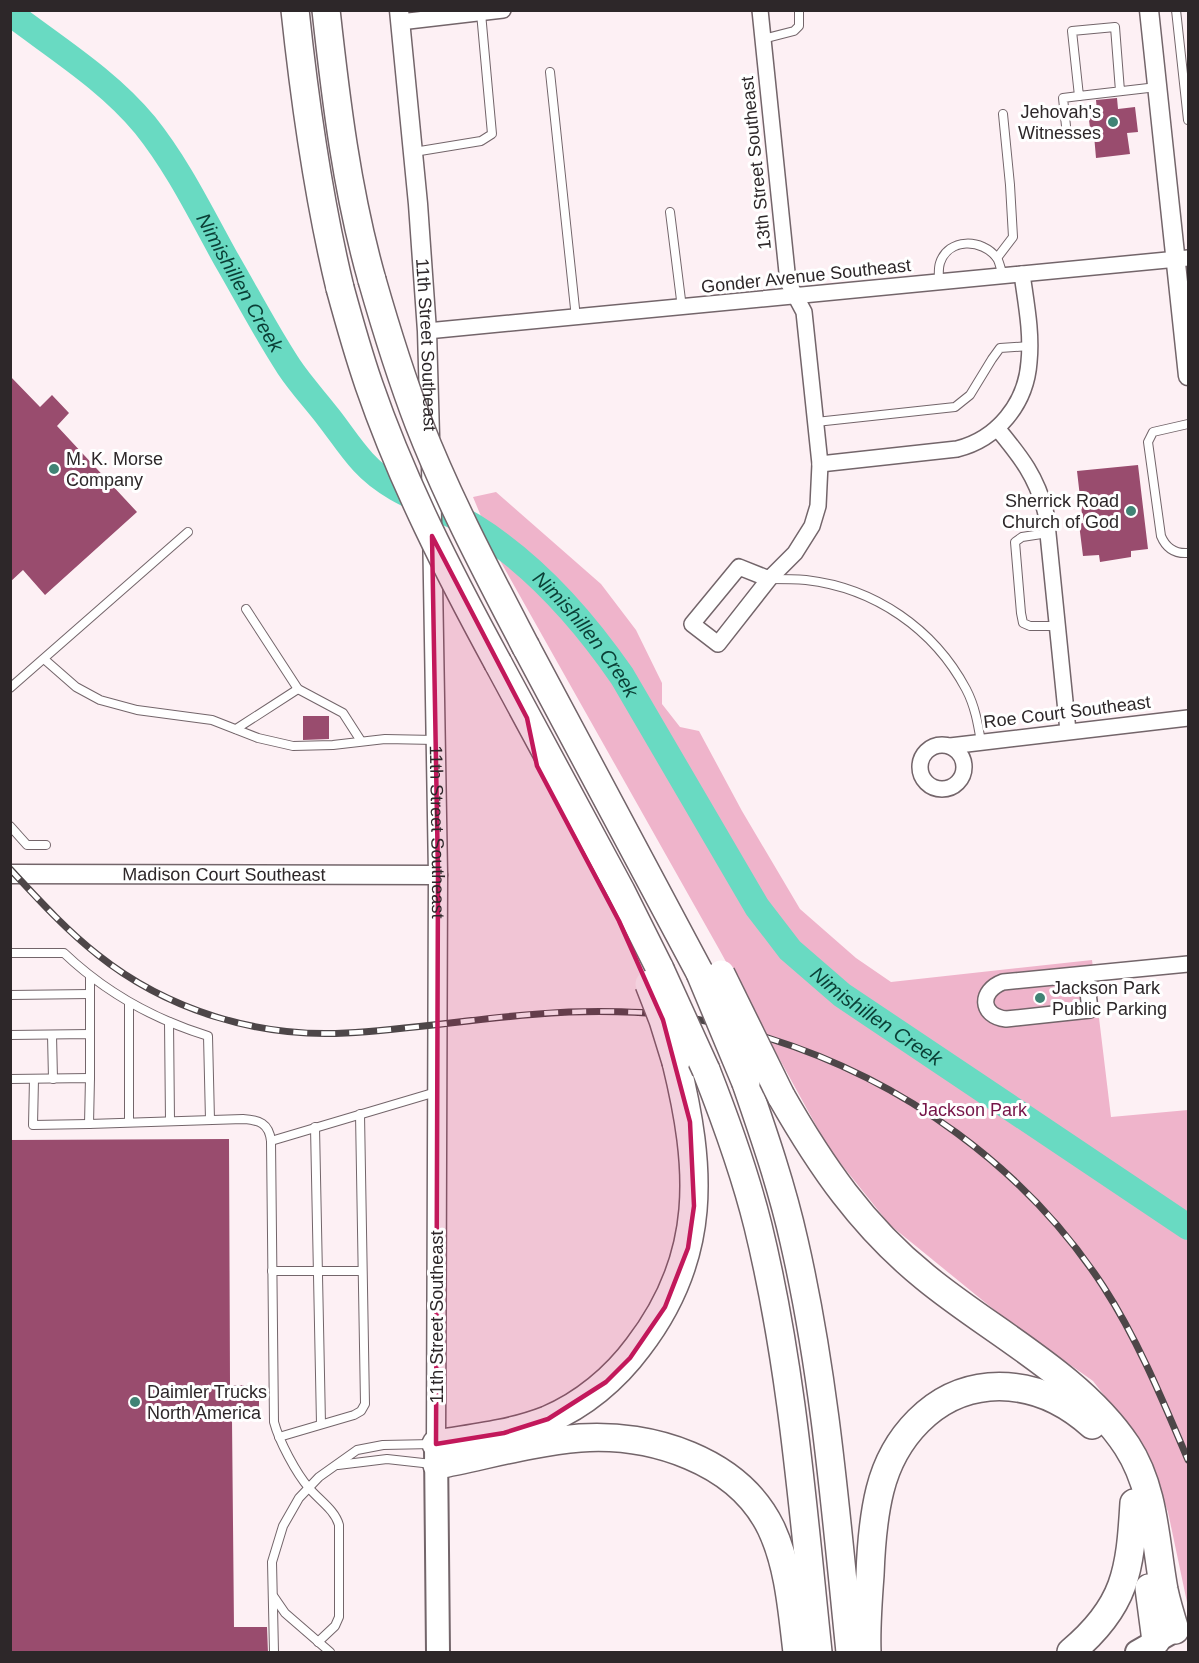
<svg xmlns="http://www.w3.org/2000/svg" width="1199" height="1663" font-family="Arial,sans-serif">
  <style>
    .green { fill: #efb4cb }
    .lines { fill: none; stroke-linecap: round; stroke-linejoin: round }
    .river { stroke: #69dac2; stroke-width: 26 }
    .building { fill: #994c6e }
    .service-casing { stroke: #73656a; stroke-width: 10 }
    .minor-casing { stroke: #73656a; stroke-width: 18 }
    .tertiary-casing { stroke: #73656a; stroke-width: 21 }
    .primary-casing { stroke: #73656a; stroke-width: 26 }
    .motorway-casing { stroke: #73656a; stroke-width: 30 }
    .service { stroke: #fff; stroke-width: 8 }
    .minor { stroke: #fff; stroke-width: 15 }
    .tertiary { stroke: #fff; stroke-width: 18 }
    .primary { stroke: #fff; stroke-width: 22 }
    .motorway { stroke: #fff; stroke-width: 27 }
    .rail-casing { stroke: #4d4648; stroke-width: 7 }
    .rail { stroke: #fff; stroke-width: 4.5; stroke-dasharray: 14; stroke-linecap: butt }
    .motorway-bridge-casing { stroke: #73656a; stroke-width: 30; stroke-linecap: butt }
    .motorway-bridge { stroke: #fff; stroke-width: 27 }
    .marked { fill: #c2185b; fill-opacity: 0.2; stroke: #c2185b; stroke-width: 4.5; stroke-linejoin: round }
    .poi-dot { fill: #408375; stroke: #fff; stroke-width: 2 }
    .labels { text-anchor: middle; stroke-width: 6; stroke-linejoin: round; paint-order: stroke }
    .poi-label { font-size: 18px; fill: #2d2729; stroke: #fff; text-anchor: start }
    .street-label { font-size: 18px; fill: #2d2729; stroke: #fff }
    .park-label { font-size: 18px; fill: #761448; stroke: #fff }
    .water-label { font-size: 20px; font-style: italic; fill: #0a3f36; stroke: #fff }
  </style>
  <rect width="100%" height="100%" fill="#fdf0f4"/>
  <polygon class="green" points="496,492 601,584 636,630 662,683 662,704 680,727 699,731 742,811 800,909 856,958 891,982 1092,960 1111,1117 1188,1110 1188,1607 1168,1512 1147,1451 1093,1381 1003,1317 890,1225 829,1149 719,949 498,557 473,497"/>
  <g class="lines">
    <path class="river" id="s1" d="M10,13C56,48 108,80 145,125C178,166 201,214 226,259C247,295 266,332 289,367C301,385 316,401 329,418C340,432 350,448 363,462C393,495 436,504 473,526C533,563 582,618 622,676L757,907L790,950L842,995L1188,1227"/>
  </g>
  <g class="building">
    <polygon points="1117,98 1118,109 1135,107 1138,132 1127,133 1130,154 1096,158 1094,135 1091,136 1088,112 1097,111 1096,100"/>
    <polygon points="10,376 40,407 52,395 69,413 57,426 137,512 45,595 23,570 10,582"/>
    <polygon points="1138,465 1148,549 1131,551 1131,557 1100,562 1099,555 1083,556 1079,524 1083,523 1077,471"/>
    <polygon points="303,716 329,716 329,739 303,740"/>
    <polygon points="229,1139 230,1385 259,1385 259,1420 232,1420 234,1627 267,1627 268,1653 10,1653 10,1140"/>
  </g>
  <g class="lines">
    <g class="service-casing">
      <g id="service">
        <polyline points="1176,10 1188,120"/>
        <polyline points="763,39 794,31 799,26 799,10"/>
        <polyline points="550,72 576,318"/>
        <polyline points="1120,91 1115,27 1072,31 1079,96 1157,87"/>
        <polyline points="1066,126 1063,98 1079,96"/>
        <polyline points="414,152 481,141 492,134 481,13"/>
        <polyline points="670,212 682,308"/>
        <polyline points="997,258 1013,237 1010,185 1003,114"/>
        <path d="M939,282C939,276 938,269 940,263C948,238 982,238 997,258C1000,263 1001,271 1003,276"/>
        <polyline points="816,422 955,407 970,395 992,359 1000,348 1030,346"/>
        <path d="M1188,424L1153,432L1148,442L1161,536C1166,548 1175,554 1188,553"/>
        <polyline points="1048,533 1022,537 1015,542 1021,613 1023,623 1030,626 1058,626"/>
        <path d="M770,579C782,579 794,579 806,580C875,588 934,629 966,689C975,706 978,724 981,742"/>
        <polyline points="246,609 298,689 343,713 361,741"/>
        <polyline points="44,659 76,687 100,700 137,710 212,720 258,738 293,746 333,745 385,739 435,740"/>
        <polyline points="10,688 188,532"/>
        <polyline points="236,729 298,689"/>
        <polyline points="10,826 27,845 46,845"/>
        <path d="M10,953H64C106,993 153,1019 208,1036L210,1120"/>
        <polyline points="10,995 90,994"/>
        <polyline points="129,1003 129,1122"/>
        <polyline points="169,1022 170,1121"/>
        <polyline points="90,1034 90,977"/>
        <polyline points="10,1035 90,1034 90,1078"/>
        <polyline points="52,1035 53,1079"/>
        <path d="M10,1079L90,1078L89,1124L243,1119C259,1120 269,1123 271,1141L274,1422C279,1441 296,1473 309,1488C319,1500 335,1510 339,1525V1617L335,1626L318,1642"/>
        <polyline points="34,1079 33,1125 89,1124"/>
        <polyline points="315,1127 321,1424"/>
        <polyline points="271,1141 436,1092"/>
        <polyline points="272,1271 362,1271"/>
        <polyline points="279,1437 354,1415 361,1411 365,1404 360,1114"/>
        <polyline points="338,1465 387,1459 432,1464"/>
        <polyline points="274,1597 285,1613 330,1652"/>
        <polyline points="274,1652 272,1562 283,1526 299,1498 319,1477 357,1450 383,1445 433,1444"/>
      </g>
    </g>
    <g class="minor-casing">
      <g id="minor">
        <polyline points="760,10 788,282 804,312 820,464 818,506 812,526 795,553 769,579 718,644 692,624 739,567 769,579"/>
        <polyline points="400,22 503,10"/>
        <polyline points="427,331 1188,258"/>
        <path d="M997,428C1021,457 1037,477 1046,514L1068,731"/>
        <path d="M820,464L957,449C997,439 1026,404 1029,362C1032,333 1026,303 1022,274"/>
        <circle cx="942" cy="767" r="22"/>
        <polyline points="950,746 1188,718"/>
        <path d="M1086,974L1090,1010L1006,1019C980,1016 979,991 1003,982L1188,964"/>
      </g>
    </g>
    <g class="tertiary-casing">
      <g id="tertiary">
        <path id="s2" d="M399,10L418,204L427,331L430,436"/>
        <polyline points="1149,10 1188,376"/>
        <path id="s3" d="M431,464L438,875L436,1444"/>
        <path id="s4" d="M10,874L438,875"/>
      </g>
    </g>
    <g class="primary-casing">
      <g id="primary">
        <polyline points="436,1448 438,1652"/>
        <polyline points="1137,1652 1172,1632"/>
      </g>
    </g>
    <g class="motorway-casing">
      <g id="motorway">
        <path d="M295,10C305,104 318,197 340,288"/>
        <path d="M326,10C336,101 347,192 372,280"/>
        <polyline points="526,647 700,973"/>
        <polyline points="498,663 621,891 660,969"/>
        <path d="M706,1070C726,1121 745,1173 758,1226C792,1365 803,1510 818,1652"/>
        <path d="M746,1083C764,1135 782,1187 794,1241C825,1376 836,1515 850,1652"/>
        <path d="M781,1096C821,1166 862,1226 925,1277C989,1330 1081,1376 1127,1446C1155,1489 1155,1541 1164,1590C1167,1604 1171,1617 1175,1630"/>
        <path d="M436,1444C474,1438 511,1434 547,1420C583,1405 615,1378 638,1347C708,1256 702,1168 676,1062"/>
        <path d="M437,1465C484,1456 532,1442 580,1438C651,1433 738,1460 771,1528C789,1566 792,1611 797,1652"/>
        <polyline points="1149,1588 1156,1641"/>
        <path d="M867,1652C866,1627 868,1601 870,1575C871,1547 873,1518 880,1490C893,1438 933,1392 989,1387C1028,1384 1063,1399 1092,1425"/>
        <path d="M1071,1652C1126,1606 1130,1571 1134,1503"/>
      </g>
    </g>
    <use href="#service" class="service"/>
    <use href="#minor" class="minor"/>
    <use href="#tertiary" class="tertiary"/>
    <use href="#primary" class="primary"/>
    <use href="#motorway" class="motorway"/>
    <g class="rail-casing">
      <path id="rail" d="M10,869C37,898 66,930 98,955C167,1010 258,1038 346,1033C421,1029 494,1015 569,1012C605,1011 641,1011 677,1016C708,1020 738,1029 768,1038C903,1080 1025,1167 1103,1286C1138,1340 1163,1401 1188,1460"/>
    </g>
    <use href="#rail" class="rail"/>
    <g class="motorway-bridge-casing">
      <g id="motorway-bridge">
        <path d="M372,280C386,329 401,377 419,424C449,501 488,574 526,647"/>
        <path d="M340,288C349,321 358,353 369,385C402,481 449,573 498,663"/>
        <polyline points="660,969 706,1070"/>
        <polyline points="700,973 746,1083"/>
        <polyline points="721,974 781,1096"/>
        <polyline points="649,984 663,1020 676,1062"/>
      </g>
    </g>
    <use href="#motorway-bridge" class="motorway-bridge"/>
  </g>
  <path class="marked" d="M432,536L527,718L537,766L619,921L663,1020L690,1122L694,1206L688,1248L665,1307L630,1358L606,1382L548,1419L504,1433L436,1444L438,875Z"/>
  <g class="poi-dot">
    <circle cx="1113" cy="122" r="6"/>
    <circle cx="54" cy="469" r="6"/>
    <circle cx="1131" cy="511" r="6"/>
    <circle cx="1040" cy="998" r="6"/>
    <circle cx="135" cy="1402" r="6"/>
  </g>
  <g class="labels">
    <g class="poi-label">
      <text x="1101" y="118" text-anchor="end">Jehovah's<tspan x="1101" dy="21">Witnesses</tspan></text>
      <text x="66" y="465">M. K. Morse<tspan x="66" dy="21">Company</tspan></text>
      <text x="1119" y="507" text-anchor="end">Sherrick Road<tspan x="1119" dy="21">Church of God</tspan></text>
      <text x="1052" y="994">Jackson Park<tspan x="1052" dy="21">Public Parking</tspan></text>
      <text x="147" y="1398">Daimler Trucks<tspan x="147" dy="21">North America</tspan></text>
    </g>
    <g class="street-label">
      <text transform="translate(756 163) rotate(-96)" y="6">13th Street Southeast</text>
      <text transform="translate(806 276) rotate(-6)" y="6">Gonder Avenue Southeast</text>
      <text dy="6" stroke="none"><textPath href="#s2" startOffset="336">11th Street Southeast</textPath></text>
      <text transform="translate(1067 712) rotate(-7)" y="6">Roe Court Southeast</text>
      <text dy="6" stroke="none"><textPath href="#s3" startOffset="368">11th Street Southeast</textPath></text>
      <text dy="6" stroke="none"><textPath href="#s4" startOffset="214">Madison Court Southeast</textPath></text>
      <text transform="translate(437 1317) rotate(-90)" y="6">11th Street Southeast</text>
    </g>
    <g class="park-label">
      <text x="973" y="1116">Jackson Park</text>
    </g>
    <g class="water-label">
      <text dy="7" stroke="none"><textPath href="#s1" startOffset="360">Nimishillen Creek</textPath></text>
      <text dy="7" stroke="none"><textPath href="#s1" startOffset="864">Nimishillen Creek</textPath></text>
      <text dy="7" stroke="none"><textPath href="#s1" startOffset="1350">Nimishillen Creek</textPath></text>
    </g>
  </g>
  <rect width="1199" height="1663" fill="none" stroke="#2d2729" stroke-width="24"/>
</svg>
